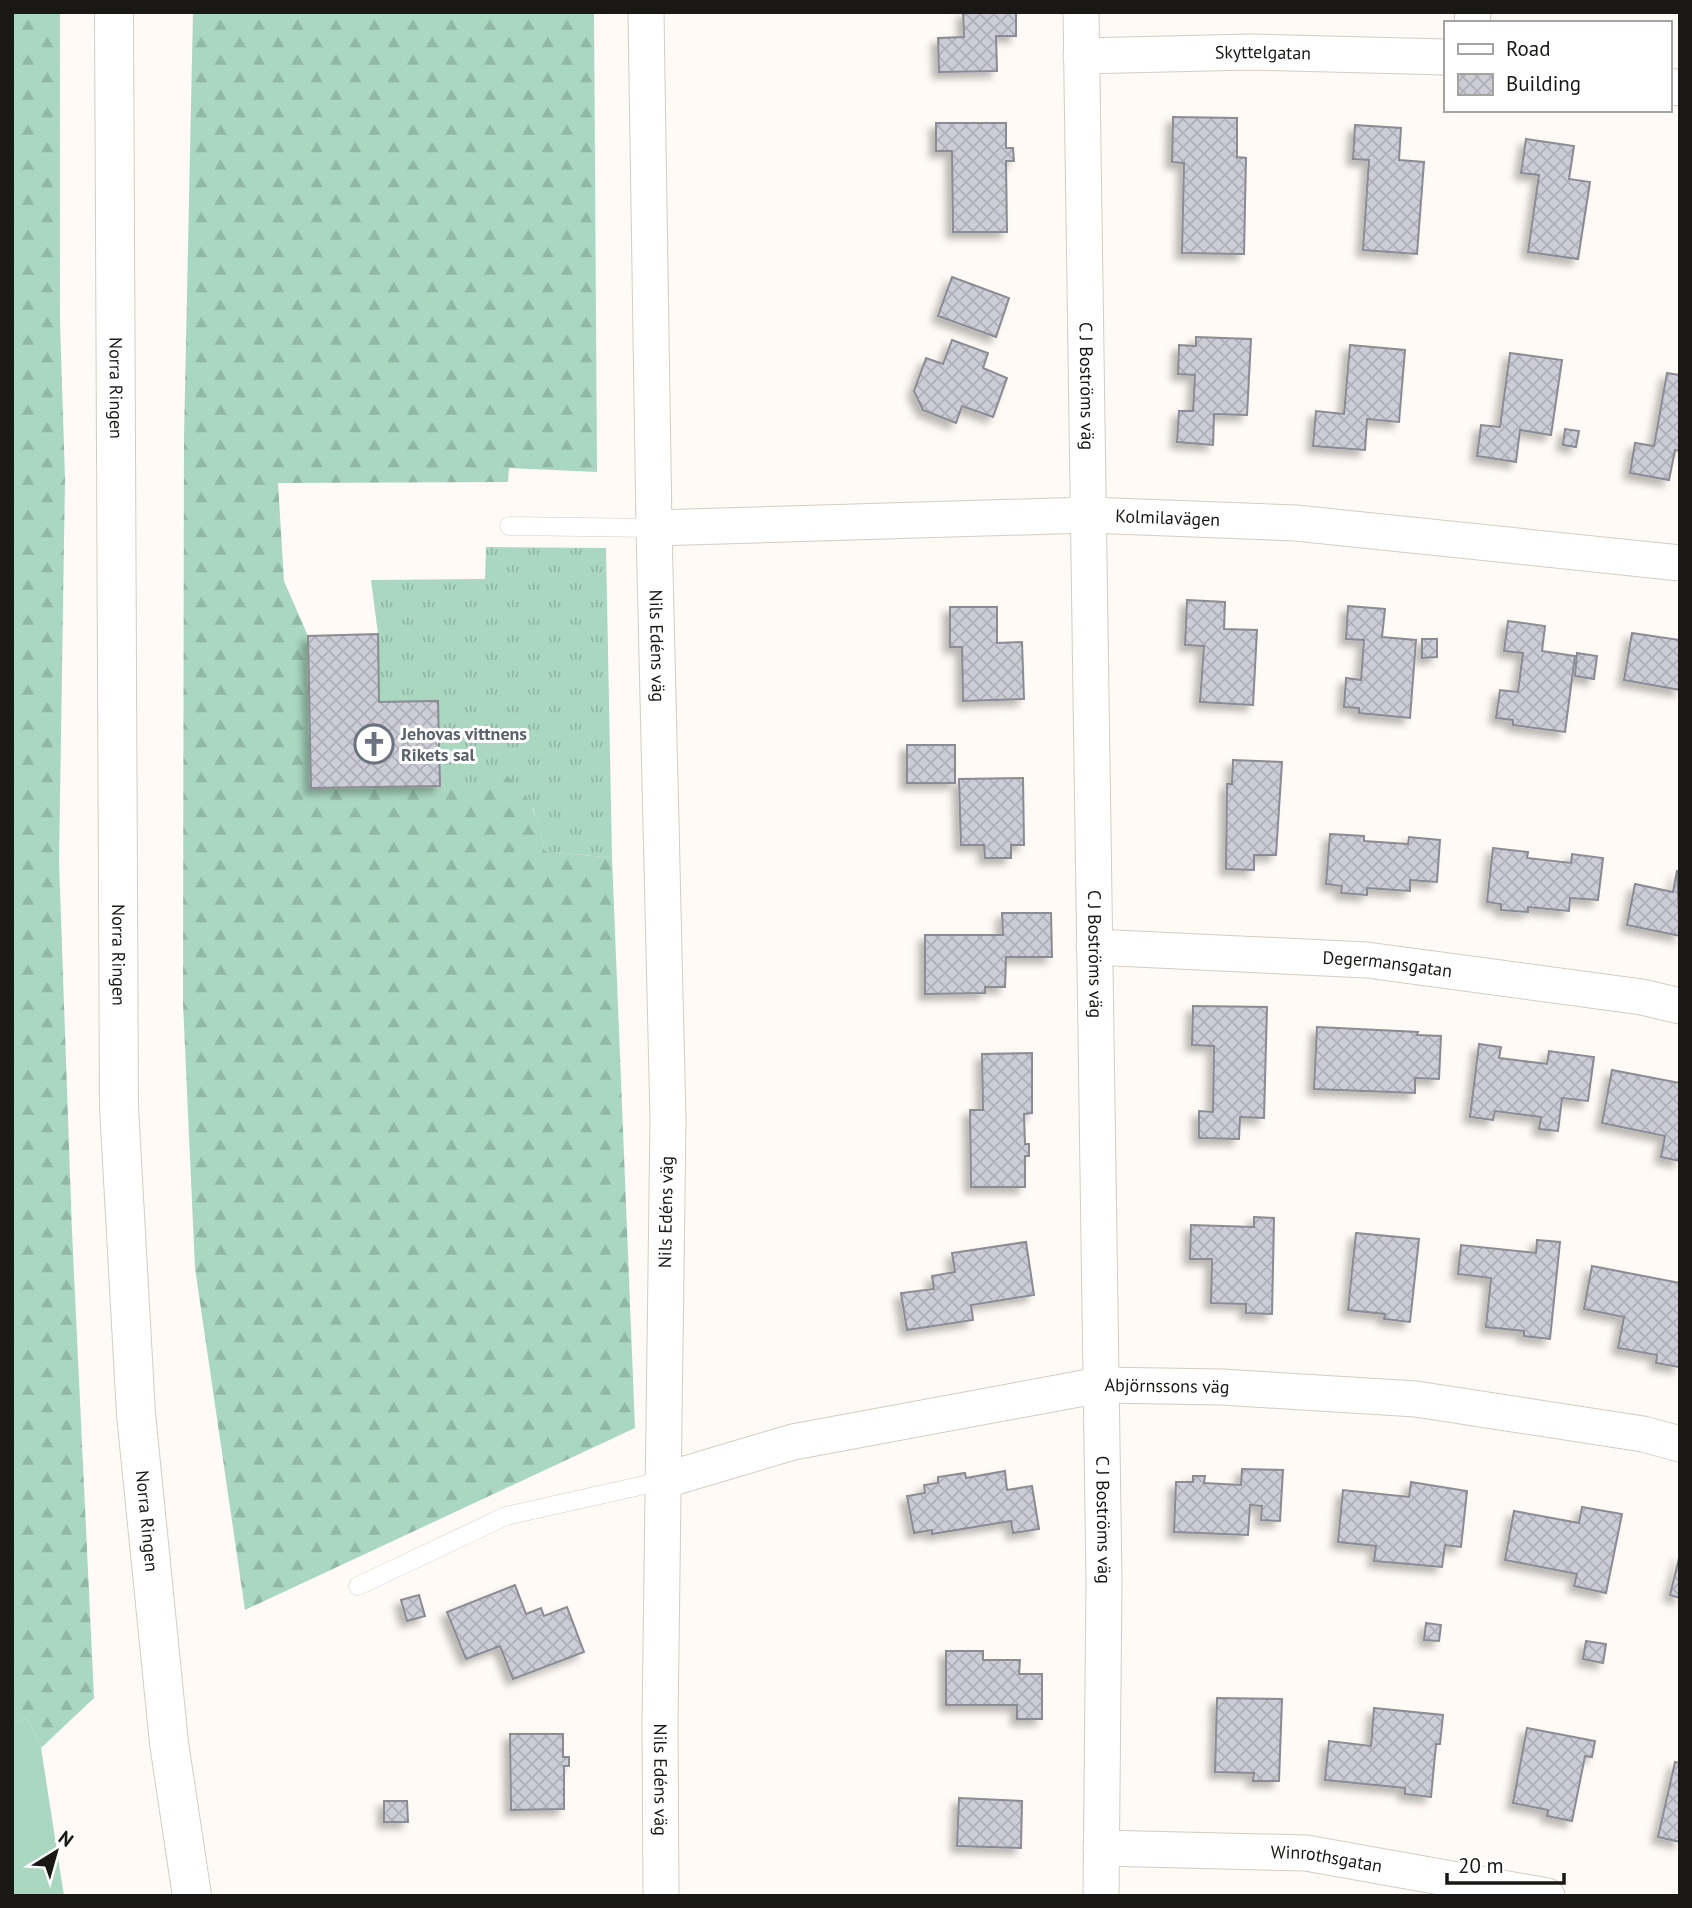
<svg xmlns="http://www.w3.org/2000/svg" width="1692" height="1908" font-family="'PT Sans',sans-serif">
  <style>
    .grass { fill: url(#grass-tufts) }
    .forest { fill: url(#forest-firs) }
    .garden { fill: #a9d7c0 }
    .building { fill: url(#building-cross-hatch); stroke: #8b8b94; stroke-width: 2; filter: url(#shadow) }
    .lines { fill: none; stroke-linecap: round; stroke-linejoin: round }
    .lane-casing { stroke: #d4cdc4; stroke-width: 19 }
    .street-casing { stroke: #d4cdc4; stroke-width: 37 }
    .secondary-casing { stroke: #d4cdc4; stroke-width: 40 }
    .lane { stroke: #fff; stroke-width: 18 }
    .street { stroke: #fff; stroke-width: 35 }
    .secondary { stroke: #fff; stroke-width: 38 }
    .labels { text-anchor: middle; stroke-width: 6; stroke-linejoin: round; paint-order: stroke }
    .street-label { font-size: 18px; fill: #1a1815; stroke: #fff }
    .worship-label { font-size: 18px; font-weight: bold; fill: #5b616d; stroke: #fff; text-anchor: start }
  </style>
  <defs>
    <pattern id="grass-tufts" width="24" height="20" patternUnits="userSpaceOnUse" patternTransform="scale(1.75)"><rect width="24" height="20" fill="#a9d7c0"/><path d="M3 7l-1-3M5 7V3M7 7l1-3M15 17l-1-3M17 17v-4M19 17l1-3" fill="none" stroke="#91b8a4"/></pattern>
    <pattern id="forest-firs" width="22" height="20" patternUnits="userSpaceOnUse" patternTransform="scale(1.75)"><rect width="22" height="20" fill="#a9d7c0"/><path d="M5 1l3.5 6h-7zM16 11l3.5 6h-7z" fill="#91b8a4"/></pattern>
    <pattern id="building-cross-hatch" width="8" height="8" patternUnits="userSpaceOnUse" patternTransform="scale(1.75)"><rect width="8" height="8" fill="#cdcdd7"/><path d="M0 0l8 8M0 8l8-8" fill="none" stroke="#afafb8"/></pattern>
    <filter id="shadow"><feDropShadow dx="-6" dy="6" stdDeviation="3.5" flood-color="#0004"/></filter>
  </defs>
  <rect width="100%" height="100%" fill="#fffaf5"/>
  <polygon class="grass" points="486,547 606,548 612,858 545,851 533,808 440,786 438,701 379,702 378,634 371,580 485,579"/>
  <g class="forest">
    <polygon points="12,12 60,12 60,323 65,478 59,862 72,1232 94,1698 41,1748 27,1718 12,1724"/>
    <path d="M193,12H594L597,472L509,468L508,482L278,483L284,581L308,636L311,788L440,786L465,791L500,771C534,793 535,815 545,851L612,858L635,1428L245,1610L195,1268L183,1003L184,436Z"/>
  </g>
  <polygon class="garden" points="27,1718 41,1748 64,1896 12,1896 12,1724"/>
  <g class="building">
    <polygon points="963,12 1016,12 1016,36 996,36 997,71 939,72 938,38 964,37"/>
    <polygon points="1173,117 1237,118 1237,157 1246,158 1244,254 1182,253 1184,163 1172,162"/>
    <polygon points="936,123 1006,123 1006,148 1013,148 1014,161 1006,161 1007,232 953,232 952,151 936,151"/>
    <polygon points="1355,125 1401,128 1399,160 1424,162 1417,254 1363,250 1369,160 1353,159"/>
    <polygon points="1526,139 1574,146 1569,179 1590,182 1578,259 1528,252 1539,175 1521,173"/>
    <polygon points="952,277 1009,298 996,337 938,316"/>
    <polygon points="1196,337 1251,339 1247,415 1214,414 1213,445 1177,442 1179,411 1193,411 1195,375 1178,374 1179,345 1196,346"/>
    <polygon points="952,340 988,353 983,368 1007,378 993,417 962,406 956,423 923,410 914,391 926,358 943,364"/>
    <polygon points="1350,345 1405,350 1399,422 1367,419 1365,450 1313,446 1316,411 1344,414"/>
    <polygon points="1510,353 1562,360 1551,435 1520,430 1516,462 1477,456 1481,425 1500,427"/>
    <polygon points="1667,373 1680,375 1680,451 1675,450 1669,480 1630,473 1635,443 1654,446"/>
    <polygon points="1565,429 1579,431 1576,447 1563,445"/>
    <polygon points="1187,600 1225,602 1224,629 1257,630 1253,705 1200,702 1204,646 1185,645"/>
    <polygon points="1348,606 1385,609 1382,637 1416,640 1410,718 1359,713 1359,708 1344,707 1346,678 1361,680 1364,640 1346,639"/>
    <polygon points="950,607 997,607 997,643 1022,642 1024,699 963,701 962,647 950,647"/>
    <polygon points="1508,621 1545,626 1542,651 1575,656 1565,732 1513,725 1513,720 1496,718 1500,690 1518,692 1523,653 1504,651"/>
    <polygon points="1632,633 1680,640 1680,690 1624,680"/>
    <polygon points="378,634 379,702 438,701 440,786 311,788 308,636"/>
    <polygon points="1422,639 1437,639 1437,657 1422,658"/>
    <polygon points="1577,653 1597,656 1594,679 1575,676"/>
    <rect x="907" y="745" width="48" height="38"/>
    <polygon points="1233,760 1282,762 1276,855 1254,855 1254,870 1226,869 1227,784 1232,784"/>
    <polygon points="1023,778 1024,845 1011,845 1011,858 985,858 984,845 961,845 959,779"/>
    <polygon points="1330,834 1364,836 1364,841 1408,844 1409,837 1440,840 1437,882 1410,880 1410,891 1367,888 1367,895 1341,893 1342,886 1326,884"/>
    <polygon points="1493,848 1528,852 1527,858 1571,863 1572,854 1603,858 1598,900 1570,898 1569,911 1528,907 1528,912 1501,910 1501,904 1487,902"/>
    <polygon points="1677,870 1680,936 1627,925 1635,884 1673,892"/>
    <polygon points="1002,913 1051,913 1052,957 1006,957 1005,987 985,987 985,993 925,994 925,935 1003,935"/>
    <polygon points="1193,1006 1267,1007 1264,1118 1240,1117 1239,1139 1199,1138 1199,1111 1213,1112 1214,1046 1192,1045"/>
    <polygon points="1317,1027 1418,1032 1417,1035 1441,1036 1439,1079 1415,1078 1415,1093 1314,1089"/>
    <polygon points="1479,1044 1501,1047 1499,1058 1547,1064 1549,1051 1594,1057 1588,1101 1562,1098 1558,1131 1539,1129 1541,1117 1495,1111 1493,1120 1470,1117"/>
    <polygon points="1032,1053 1032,1113 1024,1114 1025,1144 1029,1144 1029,1156 1025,1156 1025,1187 971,1187 970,1110 983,1110 982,1054"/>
    <polygon points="1612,1070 1680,1083 1680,1161 1661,1157 1665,1136 1602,1123"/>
    <polygon points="1254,1217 1274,1218 1272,1314 1246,1313 1246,1304 1211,1303 1212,1259 1190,1259 1191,1225 1254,1227"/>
    <polygon points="1356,1233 1419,1239 1410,1322 1384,1319 1385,1314 1348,1310"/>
    <polygon points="1537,1240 1560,1242 1550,1339 1524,1336 1524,1331 1486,1327 1491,1278 1458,1274 1461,1245 1536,1253"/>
    <polygon points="1026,1242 1034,1295 971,1305 973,1320 907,1330 901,1293 934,1289 932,1276 955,1272 952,1253"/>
    <polygon points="1592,1266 1680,1283 1679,1367 1656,1363 1657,1355 1618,1348 1624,1317 1584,1309"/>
    <polygon points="1242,1469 1283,1470 1280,1521 1261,1520 1262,1506 1250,1505 1248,1535 1174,1532 1176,1482 1193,1482 1193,1476 1205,1476 1204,1483 1241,1485"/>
    <polygon points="1005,1471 1007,1490 1032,1486 1039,1529 1013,1533 1011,1521 932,1534 932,1530 914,1533 907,1496 925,1493 924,1485 938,1483 938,1477 965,1473 966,1478"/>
    <polygon points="1411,1482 1467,1491 1461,1547 1445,1545 1442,1567 1374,1561 1376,1546 1338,1542 1343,1490 1409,1497"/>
    <polygon points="1582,1507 1622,1514 1606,1593 1574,1586 1577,1574 1505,1560 1514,1511 1579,1523"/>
    <polygon points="1680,1554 1680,1598 1670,1595"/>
    <polygon points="515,1585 526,1614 541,1608 544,1616 567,1607 584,1652 513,1679 500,1646 466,1659 447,1612"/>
    <polygon points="419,1595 425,1616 407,1621 401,1600"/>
    <polygon points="1426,1623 1441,1625 1439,1641 1424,1640"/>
    <polygon points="1586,1641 1606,1644 1603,1663 1583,1659"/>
    <polygon points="946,1651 983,1651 983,1660 1020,1660 1019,1674 1042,1674 1042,1719 1017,1719 1017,1705 946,1705"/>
    <polygon points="1217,1698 1282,1699 1279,1781 1253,1781 1254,1773 1215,1772"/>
    <polygon points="1374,1708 1443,1715 1440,1744 1436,1744 1431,1797 1405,1794 1405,1788 1325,1780 1329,1741 1371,1746"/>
    <polygon points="1527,1728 1595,1741 1592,1757 1585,1756 1572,1821 1547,1816 1548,1810 1513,1803"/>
    <polygon points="510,1734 563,1734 563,1757 569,1757 569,1766 564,1766 564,1809 511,1810"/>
    <polygon points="1675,1762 1680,1763 1680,1842 1658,1837"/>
    <polygon points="959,1798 1022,1801 1021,1848 957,1846"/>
    <polygon points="384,1801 407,1801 408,1822 384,1822"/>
  </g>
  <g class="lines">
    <g class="lane-casing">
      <g id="lane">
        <polyline points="509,526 654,528"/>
        <polyline points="358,1586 506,1516 662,1481"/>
      </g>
    </g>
    <g class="street-casing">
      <g id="street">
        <path id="s1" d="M646,12L654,528L668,1120L660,1723L661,1896"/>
        <path id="s2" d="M1081,12L1104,1581L1101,1896"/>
        <polyline points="1472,23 1473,12"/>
        <path id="s3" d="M1081,56L1251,52L1445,57"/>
        <polyline points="1669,86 1680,88"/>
        <path id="s4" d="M654,528L1088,515L1296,523L1680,563"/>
        <path id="s5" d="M1094,947L1367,960L1642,997L1680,1006"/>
        <path id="s6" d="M662,1481L793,1442L1100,1385L1222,1387L1416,1399L1643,1434L1680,1444"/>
        <path id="s7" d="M1101,1848L1306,1853L1547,1896"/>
      </g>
    </g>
    <g class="secondary-casing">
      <g id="secondary">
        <path id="s8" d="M114,12L119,1107L136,1414L169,1743L192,1896"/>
      </g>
    </g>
    <use href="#lane" class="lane"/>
    <use href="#street" class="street"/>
    <use href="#secondary" class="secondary"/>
  </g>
  <defs>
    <g id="church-ring" transform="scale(2.0125)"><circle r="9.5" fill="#fff" stroke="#6b7280" stroke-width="1.5"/><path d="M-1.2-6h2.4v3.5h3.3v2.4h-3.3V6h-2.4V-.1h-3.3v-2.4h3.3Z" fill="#6b7280"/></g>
  </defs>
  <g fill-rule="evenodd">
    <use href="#church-ring" x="374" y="744"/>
  </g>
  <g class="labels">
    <g class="street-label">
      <text dy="6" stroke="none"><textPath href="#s3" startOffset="182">Skyttelgatan</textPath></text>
      <text dy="6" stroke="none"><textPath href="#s2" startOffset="374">C J Boströms väg</textPath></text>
      <text dy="6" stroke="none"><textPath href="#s8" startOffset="376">Norra Ringen</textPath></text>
      <text dy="6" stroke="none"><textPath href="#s4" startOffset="514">Kolmilavägen</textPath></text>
      <text dy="6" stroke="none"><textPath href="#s1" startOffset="634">Nils Edéns väg</textPath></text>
      <text dy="6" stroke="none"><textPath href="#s2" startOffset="942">C J Boströms väg</textPath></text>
      <text dy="6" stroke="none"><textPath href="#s8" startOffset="943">Norra Ringen</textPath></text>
      <text dy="6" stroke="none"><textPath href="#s5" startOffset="294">Degermansgatan</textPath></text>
      <text transform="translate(666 1212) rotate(-89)" y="6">Nils Edéns väg</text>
      <text dy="6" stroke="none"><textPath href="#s6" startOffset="516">Abjörnssons väg</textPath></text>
      <text dy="6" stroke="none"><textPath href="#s2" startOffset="1508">C J Boströms väg</textPath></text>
      <text dy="6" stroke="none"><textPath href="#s8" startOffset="1510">Norra Ringen</textPath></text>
      <text dy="6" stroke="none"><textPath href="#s1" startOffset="1768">Nils Edéns väg</textPath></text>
      <text dy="6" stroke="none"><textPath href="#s7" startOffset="226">Winrothsgatan</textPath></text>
    </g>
    <g class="worship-label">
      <text x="401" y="740">Jehovas vittnens<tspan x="401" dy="21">Rikets sal</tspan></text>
    </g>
  </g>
  <rect width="1692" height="1908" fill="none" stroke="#1a1815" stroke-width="28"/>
  <rect x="1444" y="21" width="228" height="91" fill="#ffffff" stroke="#a3a3a1" stroke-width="2"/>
  <rect x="1458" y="44" width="35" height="10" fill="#ffffff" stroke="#a3a3a1" stroke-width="2"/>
  <text x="1506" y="56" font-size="21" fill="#1a1815">Road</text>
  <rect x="1458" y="74" width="35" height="21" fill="url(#building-cross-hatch)" stroke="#a3a3a1" stroke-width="2"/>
  <text x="1506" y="91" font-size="21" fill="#1a1815">Building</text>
  <g transform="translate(56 1852) rotate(37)" stroke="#ffffff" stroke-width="5" paint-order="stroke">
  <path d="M0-5L12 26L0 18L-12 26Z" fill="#1a1815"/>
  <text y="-10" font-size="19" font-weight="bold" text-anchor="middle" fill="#1a1815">N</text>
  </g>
  <path d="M1447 1873v10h117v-10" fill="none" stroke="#1a1815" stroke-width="3.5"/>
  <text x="1458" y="1873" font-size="21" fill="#1a1815" stroke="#ffffff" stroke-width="5" paint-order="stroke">20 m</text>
</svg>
